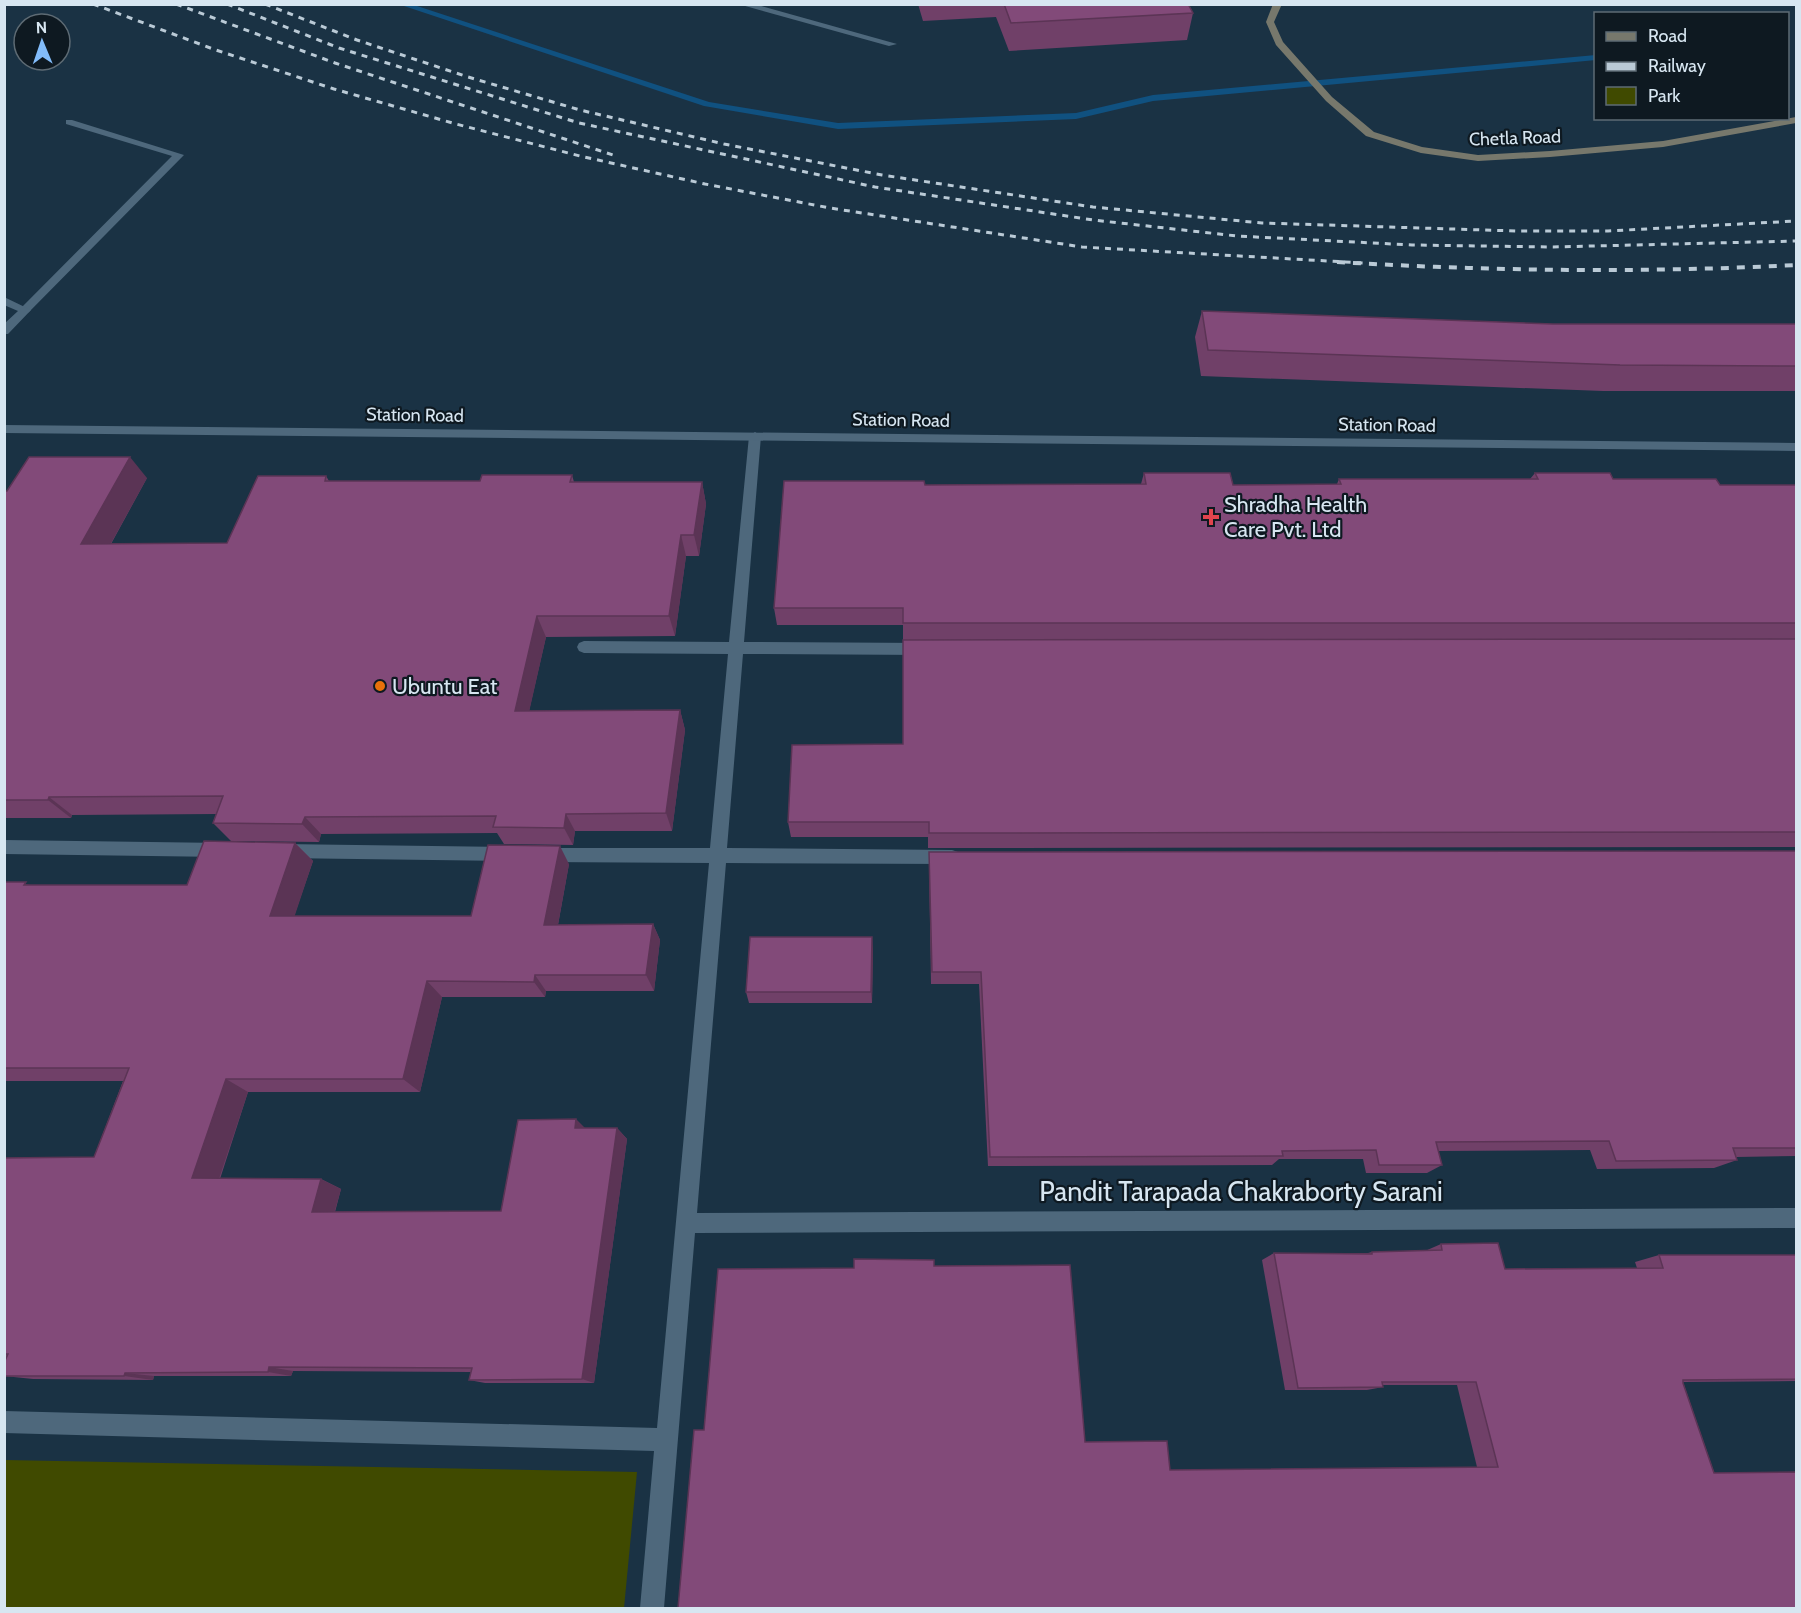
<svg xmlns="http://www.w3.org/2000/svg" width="1801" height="1613" font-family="Cabin,sans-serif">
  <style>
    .green { fill: #404a00 }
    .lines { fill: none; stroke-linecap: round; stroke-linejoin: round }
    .stream { fill: #105180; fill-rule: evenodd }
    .service { fill: #4e687c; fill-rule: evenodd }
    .minor { fill: #4e687c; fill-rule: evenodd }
    .tertiary { fill: #4e687c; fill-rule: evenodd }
    .secondary { fill: #77786c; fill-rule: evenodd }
    .rail-far1 { stroke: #bacad6; stroke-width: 3; stroke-dasharray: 6 6; stroke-linecap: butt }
    .rail { stroke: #bacad6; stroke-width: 4; stroke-dasharray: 8 8; stroke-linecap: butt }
    .wall { fill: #704068 }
    .shaded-wall { fill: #5b3455 }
    .building { fill: #824a79; stroke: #5b3455; stroke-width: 1.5 }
    .health-dot { fill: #e0444e; stroke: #0e1921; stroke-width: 2 }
    .food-dot { fill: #e8710a; stroke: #0e1921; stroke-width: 2 }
    .labels { text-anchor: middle; stroke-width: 4.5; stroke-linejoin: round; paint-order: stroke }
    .far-street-label { font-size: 18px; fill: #d7e6f1; stroke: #0e1921 }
    .poi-label { font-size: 22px; fill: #d7e6f1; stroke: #0e1921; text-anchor: start }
    .near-street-label { font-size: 27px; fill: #d7e6f1; stroke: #0e1921 }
  </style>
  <rect width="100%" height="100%" fill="#1a3244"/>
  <polygon class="green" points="5,1460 637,1472 624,1608 5,1608"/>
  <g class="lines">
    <polygon class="stream" points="398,4 411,4 709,102 838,123 1076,113 1153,95 1596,55 1596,60 1153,101 1076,119 838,129 704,106"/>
    <g class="service">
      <polygon points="738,4 754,4 897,44 889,46"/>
      <polygon points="66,120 72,120 184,155 29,312 25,314 19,310 21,308 172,156 66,124"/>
    </g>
    <g class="minor">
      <polygon points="4,297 31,310 8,334 4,334 4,324 18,311 4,305"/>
      <polygon points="755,432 761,436 744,642 926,643 931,645 933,649 931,653 926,655 743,654 727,848 952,850 958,852 960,857 958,862 952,864 726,863 697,1213 1796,1208 1796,1228 695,1233 664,1608 640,1608 654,1451 4,1433 4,1411 657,1428 709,863 542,862 536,860 534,855 536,850 542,848 710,848 728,654 584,653 579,651 577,647 579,643 584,641 729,642 749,436"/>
      <polygon points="4,840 223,843 229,845 231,850 229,855 223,857 4,854"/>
      <polygon points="281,844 508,847 514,849 516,854 514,859 508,861 281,858 275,856 273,851 275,846"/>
    </g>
    <polygon class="tertiary" points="4,425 1796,443 1796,451 4,433"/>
    <polygon class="secondary" points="1273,4 1282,4 1274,22 1283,42 1332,97 1374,132 1422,147 1478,155 1550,151 1663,141 1796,117 1796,123 1663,147 1550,157 1478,161 1421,153 1366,136 1326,101 1276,45 1266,22"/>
    <g class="rail-far1">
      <polyline points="93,4 213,49 334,89 456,124 580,156 705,184 830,208 1082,247 1363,263"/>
      <polyline points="176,4 335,63 616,156"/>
      <polyline points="227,4 339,48 579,123 875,187 1093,220 1237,236 1412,245 1553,247 1796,241"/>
      <polyline points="265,4 357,40 468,77 580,110 724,144 882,175 1093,207 1262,223 1516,231 1608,231 1796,221"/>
    </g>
    <path class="rail" d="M1337,262C1490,271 1643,273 1796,265"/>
  </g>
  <g class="wall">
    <polygon points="918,4 1188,4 1193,13 1187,40 1009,51 996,17 923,21"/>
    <polygon points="1202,311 1553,324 1797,324 1797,391 1603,391 1201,376 1195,337"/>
    <polygon points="1144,473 1233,485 1337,484 1339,479 1530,479 1535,473 1613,479 1720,485 1797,485 1797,847 928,848 928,837 791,837 788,822 903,744 903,625 777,625 774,608 925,485 1141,484"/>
    <polygon points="572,475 574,482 702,482 706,504 699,556 686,556 675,636 546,637 529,711 680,710 685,730 672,831 575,831 573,845 504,844 497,833 321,834 319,842 231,841 213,823 216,814 72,815 71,818 4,818 4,491 147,478 111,544 227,543 326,476 329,481 480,481"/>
    <polygon points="295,843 313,861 294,916 471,916 569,864 558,925 653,924 660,940 654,991 546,991 545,997 442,997 420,1092 248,1092 220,1179 321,1179 341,1189 335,1212 501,1211 584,1128 617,1128 627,1139 594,1383 485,1383 469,1380 471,1372 293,1371 291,1376 154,1376 153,1380 33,1379 4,1376 4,1363 6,1358 4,1358 4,1158 94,1157 123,1081 4,1081 4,882 31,885 187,885"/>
    <polygon points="1797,851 1797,1156 1736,1157 1737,1160 1714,1168 1597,1169 1590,1150 1438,1151 1442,1165 1427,1173 1366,1173 1363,1159 1279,1159 1272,1165 988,1166 979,984 931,984 929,866 929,852"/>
    <polygon points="873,949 872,1003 749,1003 746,992"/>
    <polygon points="1441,1244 1505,1269 1637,1268 1635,1262 1659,1255 1797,1255 1797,1381 1683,1382 1714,1472 1797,1608 704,1430 854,1268 934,1266 1085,1442 1170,1470 1477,1467 1457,1385 1383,1385 1383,1387 1367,1390 1285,1390 1262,1260 1274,1253 1368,1253 1372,1252 1425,1251"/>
  </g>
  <g class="shaded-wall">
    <polygon points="130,457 147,478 99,565 81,544"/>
    <polygon points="702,482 706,504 699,556 694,535"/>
    <polygon points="681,535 686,556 675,636 669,616"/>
    <polygon points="537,616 546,637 525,730 515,711"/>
    <polygon points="680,710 685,730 672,831 666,813"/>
    <polygon points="49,797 72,815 71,818 48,800"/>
    <polygon points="566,814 575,831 573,845 564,828"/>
    <polygon points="305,817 321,834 319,842 302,824"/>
    <polygon points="295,843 313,861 289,933 270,916"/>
    <polygon points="560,846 569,864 555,941 544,925"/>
    <polygon points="653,924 660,940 654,991 646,975"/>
    <polygon points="872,937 873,949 872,1003 871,992"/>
    <polygon points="535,975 546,991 545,997 534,982"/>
    <polygon points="427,981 442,997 420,1092 403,1079"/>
    <polygon points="226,1079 248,1092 216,1188 192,1178"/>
    <polygon points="576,1119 587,1130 575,1128"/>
    <polygon points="617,1128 627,1139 594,1383 582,1379"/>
    <polygon points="321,1179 341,1189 332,1221 312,1212"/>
    <polygon points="269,1367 293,1371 291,1376 268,1372"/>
    <polygon points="125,1373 154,1376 153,1380 124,1376"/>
  </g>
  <g class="building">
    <polygon points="1004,4 1188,4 1193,13 1011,23"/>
    <polygon points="1202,311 1553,324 1797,324 1797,366 1620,365 1208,350"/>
    <polygon points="29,457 130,457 81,544 227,543 258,476 326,476 325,481 480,481 482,475 572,475 570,482 702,482 694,535 681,535 669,616 537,616 515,711 680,710 666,813 566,814 564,828 493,827 496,816 305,817 302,824 213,823 223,796 49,797 48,800 4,800 4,491 7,491"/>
    <polygon points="1144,473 1230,473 1233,485 1341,484 1339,479 1538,479 1535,473 1610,473 1613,479 1716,479 1720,485 1797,485 1797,623 903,623 903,608 774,608 784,481 924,481 925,485 1146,484"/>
    <polygon points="1797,639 1797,832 929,833 929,822 788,822 792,745 903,744 903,640"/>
    <polygon points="204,841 295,843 270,916 471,916 488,845 560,846 544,925 653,924 646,975 535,975 534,982 427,981 403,1079 226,1079 192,1178 321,1179 312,1212 501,1211 518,1120 576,1119 575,1128 617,1128 582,1379 469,1380 472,1368 269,1367 268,1372 125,1373 124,1376 4,1376 4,1363 8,1354 4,1354 4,1158 94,1157 129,1068 4,1068 4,882 26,882 24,885 187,885"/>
    <polygon points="1797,851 1797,1148 1733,1148 1737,1160 1616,1161 1609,1141 1436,1142 1442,1165 1379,1165 1376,1150 1282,1151 1283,1156 990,1157 981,972 932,972 929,852"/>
    <polygon points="750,937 872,937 871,992 746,992"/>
    <polygon points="1498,1243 1505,1269 1663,1268 1659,1255 1797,1255 1797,1379 1683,1380 1683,1383 1714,1473 1797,1472 1797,1608 678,1608 694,1430 704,1430 718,1269 854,1268 854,1259 934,1260 934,1266 1070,1265 1085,1442 1167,1441 1170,1470 1498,1467 1476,1382 1382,1382 1383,1387 1298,1388 1274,1253 1372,1254 1372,1252 1442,1250 1441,1244"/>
  </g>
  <path class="health-dot" d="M1208 508h6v6h6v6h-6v6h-6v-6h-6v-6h6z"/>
  <circle class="food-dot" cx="380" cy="686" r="6"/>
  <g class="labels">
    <g class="far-street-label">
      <text transform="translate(1515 138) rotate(-2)" y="6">Chetla Road</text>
      <text transform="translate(415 415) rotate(1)" y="6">Station Road</text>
      <text transform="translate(901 420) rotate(1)" y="6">Station Road</text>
      <text transform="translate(1387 425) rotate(1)" y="6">Station Road</text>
    </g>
    <g class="poi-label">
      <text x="1224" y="512">Shradha Health<tspan x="1224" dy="25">Care Pvt. Ltd</tspan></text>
      <text x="392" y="694">Ubuntu Eat</text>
    </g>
    <g class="near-street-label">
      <text x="1241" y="1201">Pandit Tarapada Chakraborty Sarani</text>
    </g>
  </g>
  <rect width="1801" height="1613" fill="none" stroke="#d7e6f1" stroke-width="12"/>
  <rect x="1594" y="12" width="195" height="108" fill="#0e1921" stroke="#5e6b74" stroke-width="1.5"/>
  <rect x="1606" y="32" width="30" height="9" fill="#77786c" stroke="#5e6b74" stroke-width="1.5"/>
  <text x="1648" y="42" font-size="18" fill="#d7e6f1">Road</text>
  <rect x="1606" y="62" width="30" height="9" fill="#bacad6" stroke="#5e6b74" stroke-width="1.5"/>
  <text x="1648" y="72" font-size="18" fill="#d7e6f1">Railway</text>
  <rect x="1606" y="87" width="30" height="18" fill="#404a00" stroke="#5e6b74" stroke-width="1.5"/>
  <text x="1648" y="102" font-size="18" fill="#d7e6f1">Park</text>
  <g transform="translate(42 42) rotate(358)"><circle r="28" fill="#0e1921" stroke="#5e6b74" stroke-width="1.5"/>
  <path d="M0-4.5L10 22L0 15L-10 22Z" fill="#82bcfa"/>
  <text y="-9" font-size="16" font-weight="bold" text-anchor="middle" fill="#d7e6f1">N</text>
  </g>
</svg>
